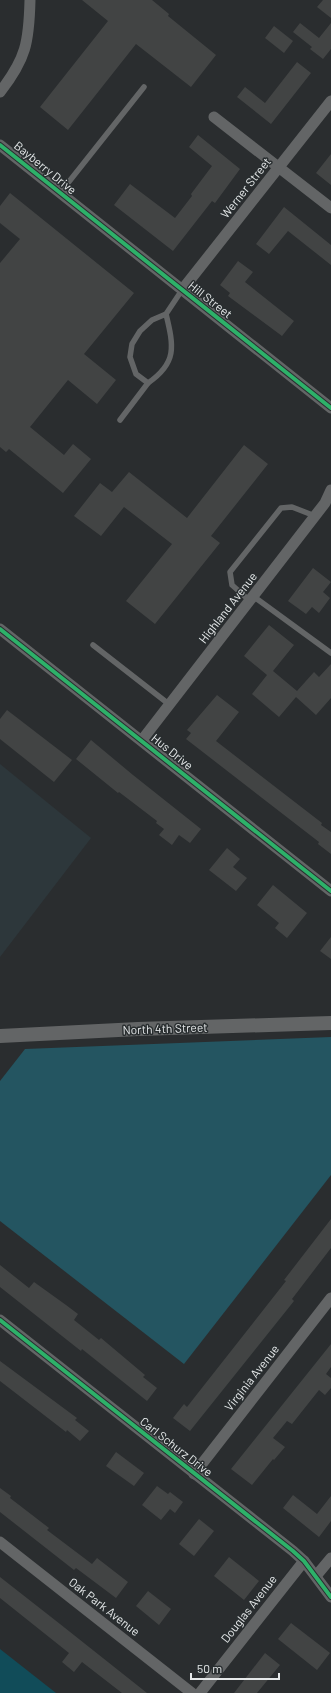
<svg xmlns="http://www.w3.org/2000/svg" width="331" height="1693" font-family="Barlow,sans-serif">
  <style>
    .built { fill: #2d373b }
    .green { fill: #114c59 }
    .forest { fill: #245561 }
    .building { fill: #424444 }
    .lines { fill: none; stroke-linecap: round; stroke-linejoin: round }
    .service { stroke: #636566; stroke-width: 5.5 }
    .minor { stroke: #636566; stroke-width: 11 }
    .tertiary { stroke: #636566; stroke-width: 14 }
    .cycleway-casing { stroke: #292e30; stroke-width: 6 }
    .cycleway { stroke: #2db169; stroke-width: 4 }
    .labels { text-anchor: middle; stroke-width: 3; stroke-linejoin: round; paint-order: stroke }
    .street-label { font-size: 12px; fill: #e5e8e9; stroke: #292e30 }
  </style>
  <rect width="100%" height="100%" fill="#2a2d2f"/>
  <polygon class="built" points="0,764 91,838 0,957"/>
  <polygon class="green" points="0,1649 56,1693 0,1693"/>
  <polygon class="forest" points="331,1037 331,1175 184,1364 0,1221 0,1081 25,1049"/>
  <g class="building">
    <polygon points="82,0 152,0 169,14 168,16 216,55 191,87 136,44 68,130 40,107 108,21"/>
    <polygon points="323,0 331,0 331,18 317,7"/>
    <polygon points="300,23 319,38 331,23 331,49 323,59 310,49 312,47 293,32"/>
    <polygon points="274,26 293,41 284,53 265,38"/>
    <polygon points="297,62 311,73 271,124 237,97 245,87 265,103"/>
    <polygon points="198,135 240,169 215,203 212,201 173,251 114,205 130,184 175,218 192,196 191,194 212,166 189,147"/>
    <polygon points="331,154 331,185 316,173"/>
    <polygon points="10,193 134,293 84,354 116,380 97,404 68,380 30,427 64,455 73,444 91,459 63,493 9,449 6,452 0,447 0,263 20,239 0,223 0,206"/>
    <polygon points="284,207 331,245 331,265 288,231 269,254 256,244"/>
    <polygon points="238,261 253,272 245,282 294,321 282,336 228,296 230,293 220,285"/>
    <polygon points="244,445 268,464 211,536 220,543 155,624 126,601 172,544 124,507 101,536 74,516 100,483 112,492 129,472 187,518"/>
    <polygon points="313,568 331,582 323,592 330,598 319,613 312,607 306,614 288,601"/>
    <polygon points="269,625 294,645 273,671 297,691 314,672 319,677 331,664 331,698 316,715 296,697 279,717 252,694 267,675 244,656"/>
    <polygon points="217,695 239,712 216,741 322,823 321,825 331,832 331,854 318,844 319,842 186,739 191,733 187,730"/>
    <polygon points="7,710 72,760 54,782 0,739 0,719"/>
    <polygon points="91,740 133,775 201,829 190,843 179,835 172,845 159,835 164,829 156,823 157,821 119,792 118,793 76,759"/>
    <polygon points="227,848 240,859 233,867 247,878 236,891 209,870"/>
    <polygon points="273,885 307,913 287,938 275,928 279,923 257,905"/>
    <polygon points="331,937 331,959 320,951"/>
    <polygon points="331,1219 331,1248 292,1299 294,1301 190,1431 173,1418 184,1404 187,1407 194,1398 286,1281 284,1280"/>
    <polygon points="0,1265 29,1288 34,1282 66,1305 78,1314 74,1320 99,1340 101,1338 145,1375 143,1377 157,1388 147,1401 82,1349 81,1351 0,1287"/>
    <polygon points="331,1344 331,1367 326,1374 331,1378 331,1388 325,1395 319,1390 292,1424 287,1421 273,1438 285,1447 274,1460 273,1459 252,1485 231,1469"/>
    <polygon points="0,1361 77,1418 75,1420 89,1431 80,1441 67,1430 66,1432 0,1381"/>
    <polygon points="116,1452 144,1473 134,1486 106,1466"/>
    <polygon points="157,1486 168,1494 170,1492 183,1502 175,1513 170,1509 161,1520 142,1505"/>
    <polygon points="0,1488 11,1496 10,1498 49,1528 47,1530 92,1564 97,1558 128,1582 116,1598 76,1568 74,1570 0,1512"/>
    <polygon points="293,1495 317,1514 331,1496 331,1521 319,1537 283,1508"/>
    <polygon points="199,1519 214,1531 194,1556 179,1544"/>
    <polygon points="229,1557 259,1581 244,1600 214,1576"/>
    <polygon points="0,1577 60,1624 147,1693 122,1693 82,1662 74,1672 62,1662 69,1653 0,1598"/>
    <polygon points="148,1591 171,1609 159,1625 136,1606"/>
    <polygon points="291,1623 330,1653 317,1670 278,1639"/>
    <polygon points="265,1653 280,1665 257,1693 234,1693"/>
  </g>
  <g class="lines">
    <g class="service">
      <polyline points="60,193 144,87"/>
      <path d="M166,314C174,347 177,363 148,383L136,374L130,357L132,344L140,331L152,320L166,314L182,290"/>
      <polyline points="120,420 148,383"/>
      <polyline points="253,596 331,653"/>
      <polyline points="250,601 232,585 230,572 281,508 292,507 315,516"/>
      <polyline points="93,645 170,705"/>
    </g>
    <g class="minor">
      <path d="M0,92C26,59 29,42 30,0"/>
      <polyline points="214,117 331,208"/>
      <polyline points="0,145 331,408"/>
      <polyline points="182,290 331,101"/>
      <polyline points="0,629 331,891"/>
      <polyline points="142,740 325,503 331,490"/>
      <polyline points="0,1320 293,1551 304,1561 331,1597"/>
      <polyline points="194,1474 331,1298"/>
      <polyline points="0,1542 192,1693"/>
      <polyline points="316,1576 331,1558"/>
      <polyline points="200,1693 304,1561"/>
    </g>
    <polyline class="tertiary" points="0,1036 138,1029 331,1023"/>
    <g class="cycleway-casing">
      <g id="cycleway">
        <polyline points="0,145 331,408"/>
        <polyline points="0,629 331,891"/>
        <polyline points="0,1320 293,1551 304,1561 331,1597"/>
      </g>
    </g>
    <use href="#cycleway" class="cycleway"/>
  </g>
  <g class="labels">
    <g class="street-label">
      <text transform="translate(45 168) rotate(39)" y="4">Bayberry Drive</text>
      <text transform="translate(246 188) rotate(-52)" y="4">Werner Street</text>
      <text transform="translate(210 300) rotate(38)" y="4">Hill Street</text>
      <text transform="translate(228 608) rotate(-52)" y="4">Highland Avenue</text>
      <text transform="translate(172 752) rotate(39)" y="4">Hus Drive</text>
      <text transform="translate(165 1029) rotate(-2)" y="4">North 4th Street</text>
      <text transform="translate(252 1378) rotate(-52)" y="4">Virginia Avenue</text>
      <text transform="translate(176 1447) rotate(38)" y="4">Carl Schurz Drive</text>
      <text transform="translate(104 1607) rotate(38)" y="4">Oak Park Avenue</text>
      <text transform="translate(249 1609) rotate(-52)" y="4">Douglas Avenue</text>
    </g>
  </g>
  <path d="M191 1673v6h88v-6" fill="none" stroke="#e5e8e9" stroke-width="2"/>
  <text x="197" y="1673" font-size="12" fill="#e5e8e9" stroke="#292e30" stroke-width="3" paint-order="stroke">50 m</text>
</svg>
